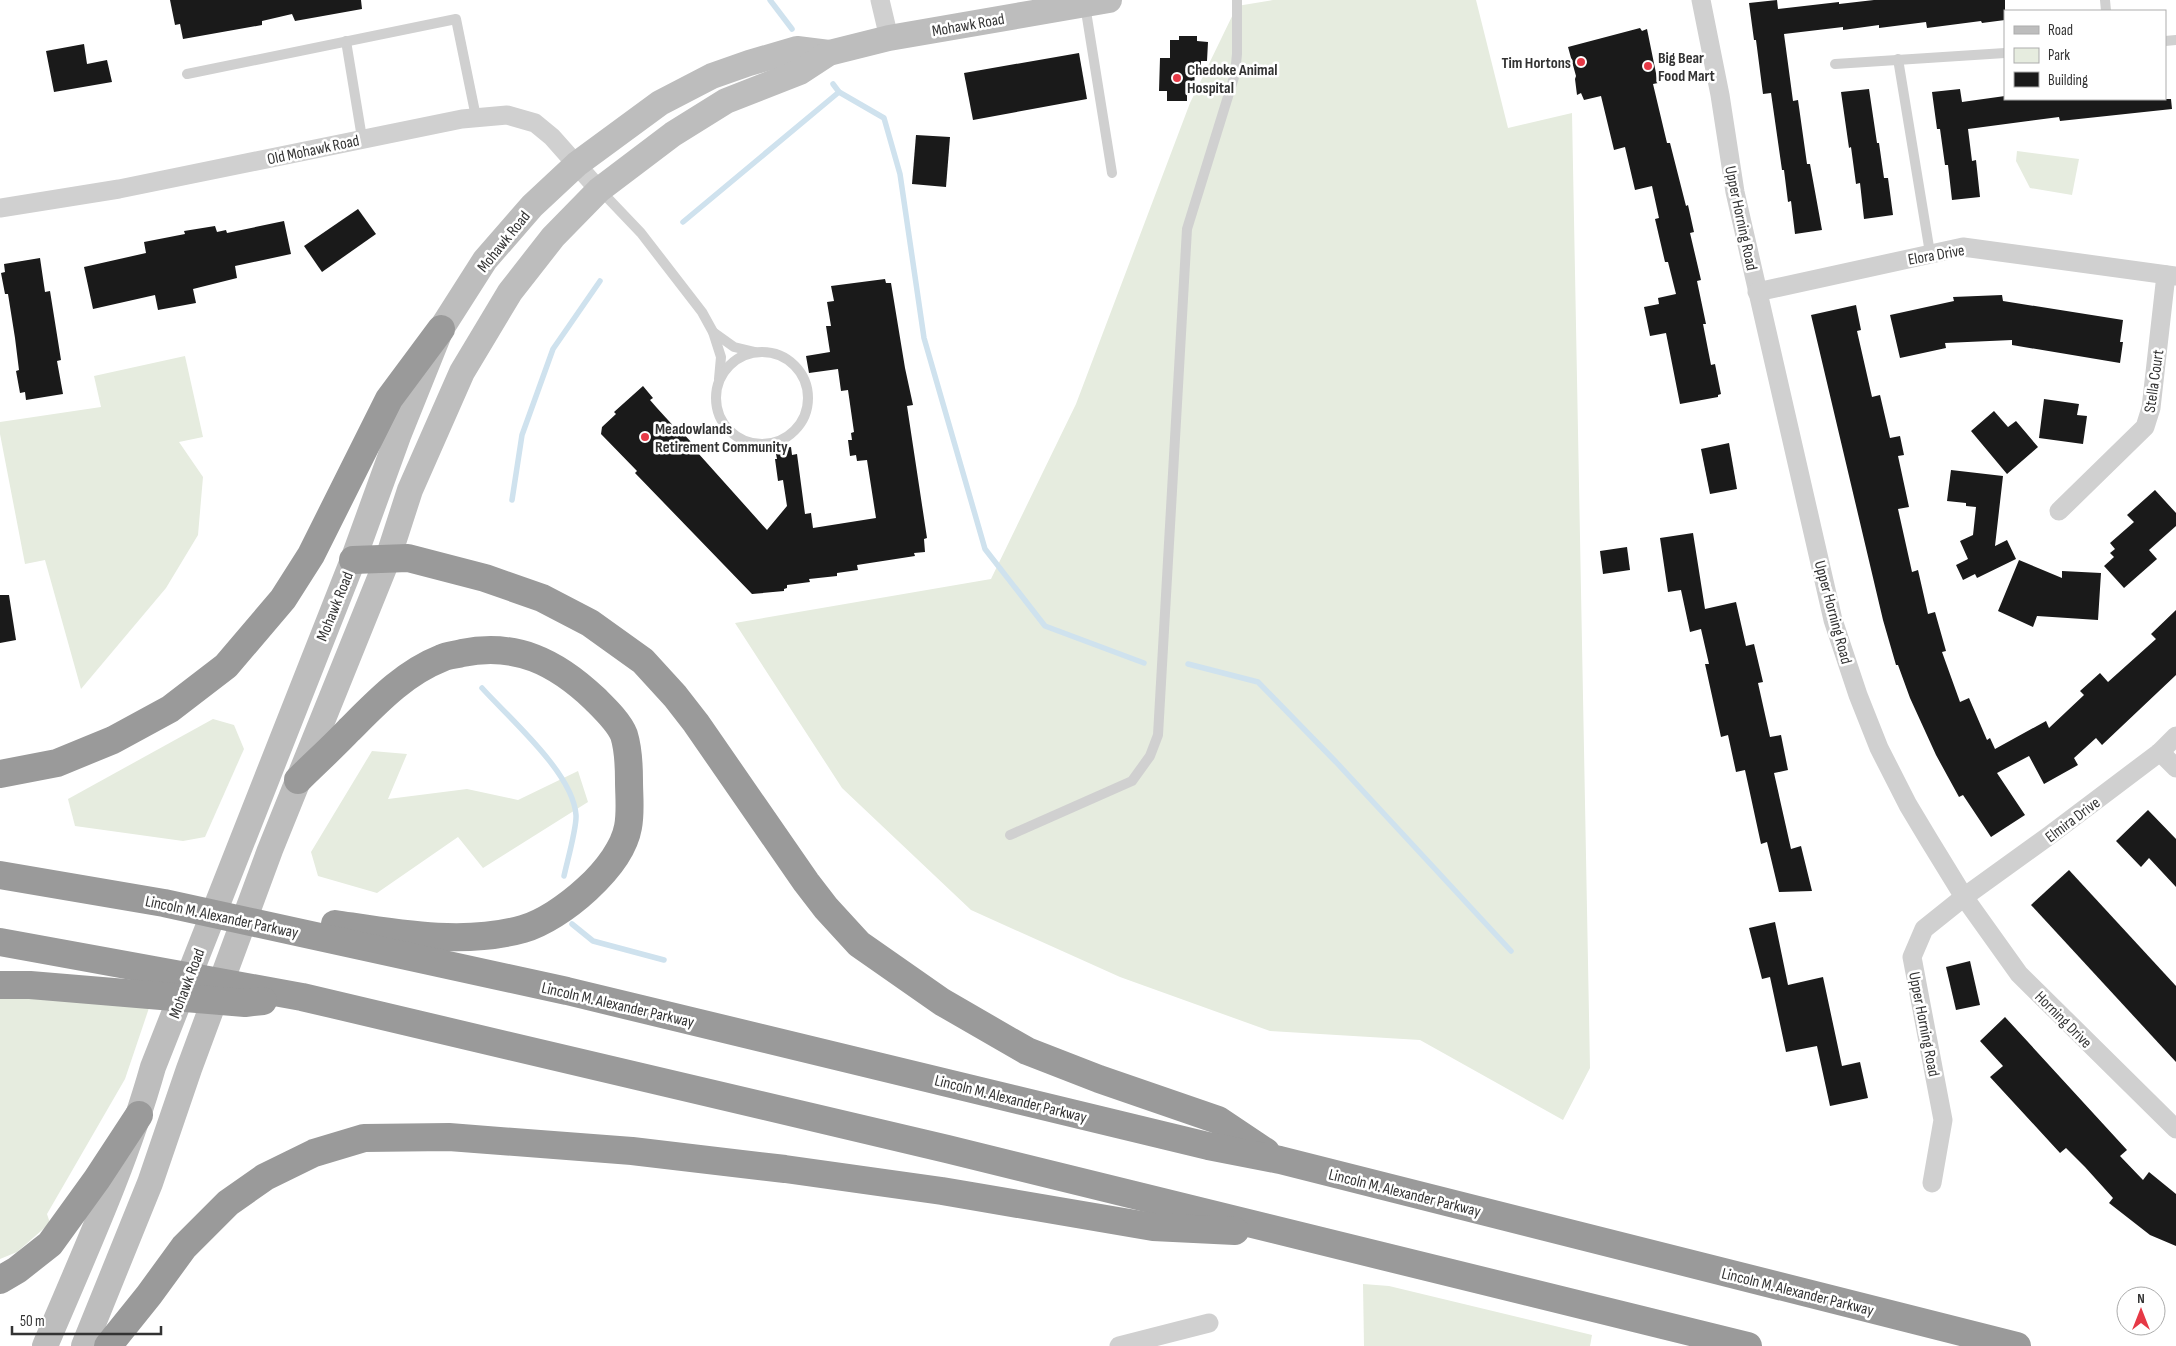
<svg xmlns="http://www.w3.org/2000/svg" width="2176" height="1346" font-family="'Sofia Sans Condensed',sans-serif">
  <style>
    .green { fill: #e6ecdf }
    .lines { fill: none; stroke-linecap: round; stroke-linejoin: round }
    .stream { stroke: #cfe2ee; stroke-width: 5.5 }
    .building { fill: #1a1a1a }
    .lane { stroke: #d0d0d0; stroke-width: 10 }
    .street { stroke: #d0d0d0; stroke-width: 19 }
    .secondary { stroke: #bdbdbd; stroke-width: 26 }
    .highway { stroke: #9a9a9a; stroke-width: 28 }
    .poi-dot { fill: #e63946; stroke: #fff; stroke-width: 2 }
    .labels { text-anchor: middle; stroke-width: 5; stroke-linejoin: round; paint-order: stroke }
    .street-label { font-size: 16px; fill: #333; stroke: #fff }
    .poi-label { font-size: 16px; font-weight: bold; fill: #333; stroke: #fff; text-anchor: start }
  </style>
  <rect width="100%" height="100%" fill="#fff"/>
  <g class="green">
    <polygon points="1273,0 1476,0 1508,128 1572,113 1590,1068 1563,1120 1420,1040 1270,1031 1120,977 971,910 842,788 735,623 991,579 1076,404 1190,103 1237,6"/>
    <polygon points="2017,151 2079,159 2072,195 2030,188 2016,161"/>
    <polygon points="185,356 203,437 179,442 203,477 198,535 166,588 81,689 45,560 25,564 0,434 0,422 101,407 94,376"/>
    <polygon points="213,719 234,725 244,749 205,837 183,841 75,826 68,799"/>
    <polygon points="372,751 407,754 388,799 467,789 518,800 578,771 588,802 483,868 458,837 377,893 318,876 311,852"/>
    <polygon points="0,997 43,999 149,1008 125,1079 47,1214 50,1223 17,1252 0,1259"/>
    <polygon points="1363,1284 1389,1286 1592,1335 1590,1346 1364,1346"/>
  </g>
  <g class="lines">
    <g class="stream">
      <polyline points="770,0 792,29"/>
      <polyline points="833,84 839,92 884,118 900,174 924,338 985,549 1045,626 1144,663"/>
      <polyline points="683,222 839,92"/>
      <polyline points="512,500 522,435 553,349 600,281"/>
      <polyline points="1188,664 1258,682 1336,762 1511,951"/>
      <path d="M482,688C510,719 573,773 576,815C577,827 567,862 564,876"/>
      <polyline points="572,924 593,941 664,960"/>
    </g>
  </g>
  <g class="building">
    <polygon points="170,0 361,0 362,9 295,21 292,14 262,21 262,25 183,39 180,24 175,25"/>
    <polygon points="1777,0 1778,9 1839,2 1839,4 1874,0 2005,0 2005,20 1982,23 1981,21 1927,28 1926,22 1879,28 1879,25 1843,30 1843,27 1784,34 1793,101 1798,100 1807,164 1810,164 1822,230 1795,234 1791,201 1788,202 1784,170 1782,170 1771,93 1763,94 1756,40 1754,40 1749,3"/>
    <polygon points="1640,28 1642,31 1647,29 1658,83 1653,84 1667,143 1670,143 1686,206 1688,205 1694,232 1690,233 1701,280 1697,281 1706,324 1703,324 1711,365 1715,364 1721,394 1718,395 1718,397 1680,404 1666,333 1650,336 1644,307 1659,304 1658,298 1676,294 1668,262 1665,262 1655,219 1659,218 1652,186 1635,190 1625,147 1614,150 1601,96 1584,100 1581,93 1577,95 1575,79 1576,76 1568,47"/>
    <polygon points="1179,36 1197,36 1197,41 1208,42 1207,61 1201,61 1201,68 1195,68 1194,92 1187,92 1187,101 1167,101 1167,91 1159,91 1160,58 1170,58 1170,40 1179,40"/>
    <polygon points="84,44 87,64 107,60 112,82 54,92 46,51"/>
    <polygon points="1079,53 1087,99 973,120 964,73"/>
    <polygon points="1869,89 1877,143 1879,143 1884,178 1888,178 1893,215 1864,219 1860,183 1856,184 1851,147 1849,148 1841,92"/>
    <polygon points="1960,89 1962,102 2005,96 2005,99 2171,99 2172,109 2060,121 2059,117 1968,129 1972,161 1976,160 1980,197 1952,200 1948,165 1945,165 1940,129 1937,129 1932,92"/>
    <polygon points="916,135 950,137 946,187 912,184"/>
    <polygon points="358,209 376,234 322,272 304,246"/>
    <polygon points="284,221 291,254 235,266 237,278 193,289 196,303 158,310 155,295 93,309 84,267 146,253 144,242 185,234 184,231 215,226 217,232 226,230 227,233"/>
    <polygon points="40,258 45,292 50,291 61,360 57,361 63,394 26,400 25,392 20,393 16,371 19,370 15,338 8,294 5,294 1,273 5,272 4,264"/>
    <polygon points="885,279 886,283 891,283 905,368 913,405 907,406 927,538 924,539 925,552 914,553 915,556 857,565 858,570 837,573 837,576 809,579 810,582 787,585 787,588 784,589 784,591 752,594 635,473 637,471 601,434 602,427 616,414 614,412 643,386 653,398 650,400 657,408 678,431 680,430 691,442 689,443 767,530 787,506 783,480 778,481 775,459 777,459 775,449 791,447 792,455 797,454 805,514 811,513 813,528 876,518 867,460 857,461 856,455 850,456 848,440 852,440 851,433 854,432 848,390 841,391 838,369 809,373 806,356 830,352 826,326 831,326 827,302 834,301 831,286"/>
    <polygon points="2002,295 2003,301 2123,320 2120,342 2123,342 2120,363 2012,345 2012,340 1945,343 1946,348 1900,358 1890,315 1954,301 1953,297"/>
    <polygon points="1856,305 1861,330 1857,331 1872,397 1880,395 1890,438 1900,436 1904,455 1898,456 1909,507 1898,509 1912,572 1918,570 1928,614 1935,612 1946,651 1942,652 1960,702 1969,698 1987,740 1990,738 1995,749 2046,721 2049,728 2084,695 2080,691 2100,673 2108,682 2156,639 2151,634 2176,610 2176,675 2102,745 2096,738 2074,758 2078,765 2044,784 2029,756 1997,773 2025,815 1991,837 1963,795 1959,797 1936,755 1910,698 1898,665 1896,665 1883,620 1811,315"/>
    <polygon points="2044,399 2079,404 2077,415 2087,416 2083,444 2039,438"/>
    <polygon points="1994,411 2008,427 2016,421 2038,447 2007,474 1971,431"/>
    <polygon points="1729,443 1737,489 1710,494 1701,449"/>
    <polygon points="1951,470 2003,476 1995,546 2007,540 2016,559 1977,578 1975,574 1963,580 1956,565 1968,559 1960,541 1973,535 1976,507 1966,506 1966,503 1947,501"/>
    <polygon points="2155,490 2176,513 2176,526 2149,550 2157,559 2124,588 2104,566 2114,557 2110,553 2115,549 2110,543 2134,522 2127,515"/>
    <polygon points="1693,533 1705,609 1736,602 1746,646 1754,644 1763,682 1758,683 1770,737 1781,735 1788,770 1774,773 1791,849 1801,846 1812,891 1779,892 1767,842 1761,844 1745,770 1736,772 1728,735 1721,737 1705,664 1709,664 1701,629 1690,632 1681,590 1668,592 1660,538"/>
    <polygon points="1627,547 1630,570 1603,574 1600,551"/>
    <polygon points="2019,560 2062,578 2062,571 2101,573 2098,620 2037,616 2033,627 1998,611"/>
    <polygon points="0,595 9,595 16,640 0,643"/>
    <polygon points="2148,810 2176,839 2176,887 2149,858 2141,867 2116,841"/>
    <polygon points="2069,870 2176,986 2176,1062 2031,905"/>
    <polygon points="1775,922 1788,985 1823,977 1842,1066 1860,1062 1868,1098 1830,1106 1817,1046 1786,1052 1770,977 1762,979 1749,928"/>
    <polygon points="1970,961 1980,1005 1956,1010 1946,967"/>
    <polygon points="2005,1017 2127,1150 2120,1156 2143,1180 2149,1172 2176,1194 2176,1246 2150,1235 2109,1203 2113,1198 2085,1167 2066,1148 2060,1153 1990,1077 2003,1066 1980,1041"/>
  </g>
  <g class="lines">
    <g class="lane">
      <polyline points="2105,0 2106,11"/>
      <polyline points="1085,5 1112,173"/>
      <polyline points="346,41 362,138"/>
      <polyline points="2165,41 2176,40"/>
      <polyline points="1898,59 1930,253"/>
      <polyline points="1835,64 2005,53"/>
      <polyline points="187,74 456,19 476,117"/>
      <polyline points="600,190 641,233 702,312 713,332 721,357 719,379"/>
      <polyline points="713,332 734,347 755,352"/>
      <circle cx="762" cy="398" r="46"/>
      <polyline points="1010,835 1132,781 1150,756 1158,735 1187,229 1235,74 1237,54 1237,0"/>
    </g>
    <g class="street">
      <polyline points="880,0 889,38"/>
      <polyline points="1701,0 1720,95 1735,192 1833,620 1858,695 1879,748 1908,805 1929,840 1964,897 2019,974 2176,1129"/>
      <polyline points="0,208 119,189 462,119 507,115 535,123 552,137 599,190"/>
      <polyline points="1757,292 1963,247 2176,276"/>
      <polyline points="2059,511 2145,427 2151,408 2166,275"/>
      <polyline points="2160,752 2176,768"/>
      <polyline points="1932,1183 1943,1120 1912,957 1924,929 1964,897 2050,835 2160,752 2176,736"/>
      <polyline points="1119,1346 1209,1323"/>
    </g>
    <g class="secondary">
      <path d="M45,1346C84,1254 126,1163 153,1067L353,560L398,436L441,329L485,260L532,206L577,164L660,103L712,76L749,63L797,49L829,53"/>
      <polyline points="84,1346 150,1183 189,1069 270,850 388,558 410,490 462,372 510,292 553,237 599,190 673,134 726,101 800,72 829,53 889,38 1109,0"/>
    </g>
    <g class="highway">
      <polyline points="353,560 408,558 485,578 542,598 590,623 643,661 675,696 696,723 806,882 826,908 859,944 942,1002 1027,1051 1099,1079 1218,1120 1266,1152"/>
      <polyline points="0,774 57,763 113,740 170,709 226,666 283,599 311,555 389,399 441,329"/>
      <path d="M298,780C315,763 333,747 349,730C377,702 404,673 442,658C448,655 456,655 462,653C516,642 556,662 595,699C604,708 619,722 624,735C628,748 629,767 629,781C629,796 631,812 628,827C621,867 561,918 523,929C463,946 395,933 335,924"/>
      <polyline points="0,875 164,903 567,991 1208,1146 1280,1160 2017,1346"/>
      <polyline points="0,942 302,997 947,1149 1748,1346"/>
      <polyline points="0,985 30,985 245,1003 263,1001"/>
      <polyline points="0,1280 17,1270 50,1244 97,1179 139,1115"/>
      <polyline points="108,1346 149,1295 184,1247 228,1203 265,1177 314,1153 364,1138 449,1137 632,1151 785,1169 942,1191 1153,1227 1235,1231"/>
    </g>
  </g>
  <g class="poi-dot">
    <circle cx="1581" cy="62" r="5"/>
    <circle cx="1648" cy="66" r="5"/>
    <circle cx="1177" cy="78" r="5"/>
    <circle cx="645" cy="437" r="5"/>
  </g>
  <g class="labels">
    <g class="street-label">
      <text transform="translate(968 24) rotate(-10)" y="6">Mohawk Road</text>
      <text transform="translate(313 149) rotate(-12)" y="6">Old Mohawk Road</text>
      <text transform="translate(1742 218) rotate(78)" y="6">Upper Horning Road</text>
      <text transform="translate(503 241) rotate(-51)" y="6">Mohawk Road</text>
      <text transform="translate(1936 254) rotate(-10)" y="6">Elora Drive</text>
      <text transform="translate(2153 381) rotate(-82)" y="6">Stella Court</text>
      <text transform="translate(334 606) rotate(-68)" y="6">Mohawk Road</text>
      <text transform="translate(1834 612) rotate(75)" y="6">Upper Horning Road</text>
      <text transform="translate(2072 819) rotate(-37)" y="6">Elmira Drive</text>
      <text transform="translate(222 916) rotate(12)" y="6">Lincoln M. Alexander Parkway</text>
      <text transform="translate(186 983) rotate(-69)" y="6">Mohawk Road</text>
      <text transform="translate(618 1004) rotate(13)" y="6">Lincoln M. Alexander Parkway</text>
      <text transform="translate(2064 1019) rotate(45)" y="6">Horning Drive</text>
      <text transform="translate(1925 1024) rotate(79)" y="6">Upper Horning Road</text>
      <text transform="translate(1011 1098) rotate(14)" y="6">Lincoln M. Alexander Parkway</text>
      <text transform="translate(1405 1192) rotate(14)" y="6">Lincoln M. Alexander Parkway</text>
      <text transform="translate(1798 1291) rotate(14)" y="6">Lincoln M. Alexander Parkway</text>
    </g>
    <g class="poi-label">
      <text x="1658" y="63">Big Bear<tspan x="1658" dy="18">Food Mart</tspan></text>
      <text x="1571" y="68" text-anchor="end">Tim Hortons</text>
      <text x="1187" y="75">Chedoke Animal<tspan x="1187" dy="18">Hospital</tspan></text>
      <text x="655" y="434">Meadowlands<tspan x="655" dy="18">Retirement Community</tspan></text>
    </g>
  </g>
  <rect x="2004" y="10" width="162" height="90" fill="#ffffff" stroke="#adadad"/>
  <rect x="2014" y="26" width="25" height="8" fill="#bdbdbd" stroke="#adadad"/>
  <text x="2048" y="35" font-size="15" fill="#333333">Road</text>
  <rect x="2014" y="48" width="25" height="15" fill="#e6ecdf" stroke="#adadad"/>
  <text x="2048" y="60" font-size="15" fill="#333333">Park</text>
  <rect x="2014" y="72" width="25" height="15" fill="#1a1a1a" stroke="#adadad"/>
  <text x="2048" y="85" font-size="15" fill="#333333">Building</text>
  <g transform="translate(2141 1311)"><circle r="24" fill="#ffffff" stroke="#adadad"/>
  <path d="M0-4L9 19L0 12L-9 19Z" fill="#e63946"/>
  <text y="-8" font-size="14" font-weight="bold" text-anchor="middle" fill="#333333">N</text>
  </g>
  <path d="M12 1326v8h149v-8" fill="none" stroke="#333333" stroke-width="2.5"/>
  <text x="20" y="1326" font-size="15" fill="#333333" stroke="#ffffff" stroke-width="4" paint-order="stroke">50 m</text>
</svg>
